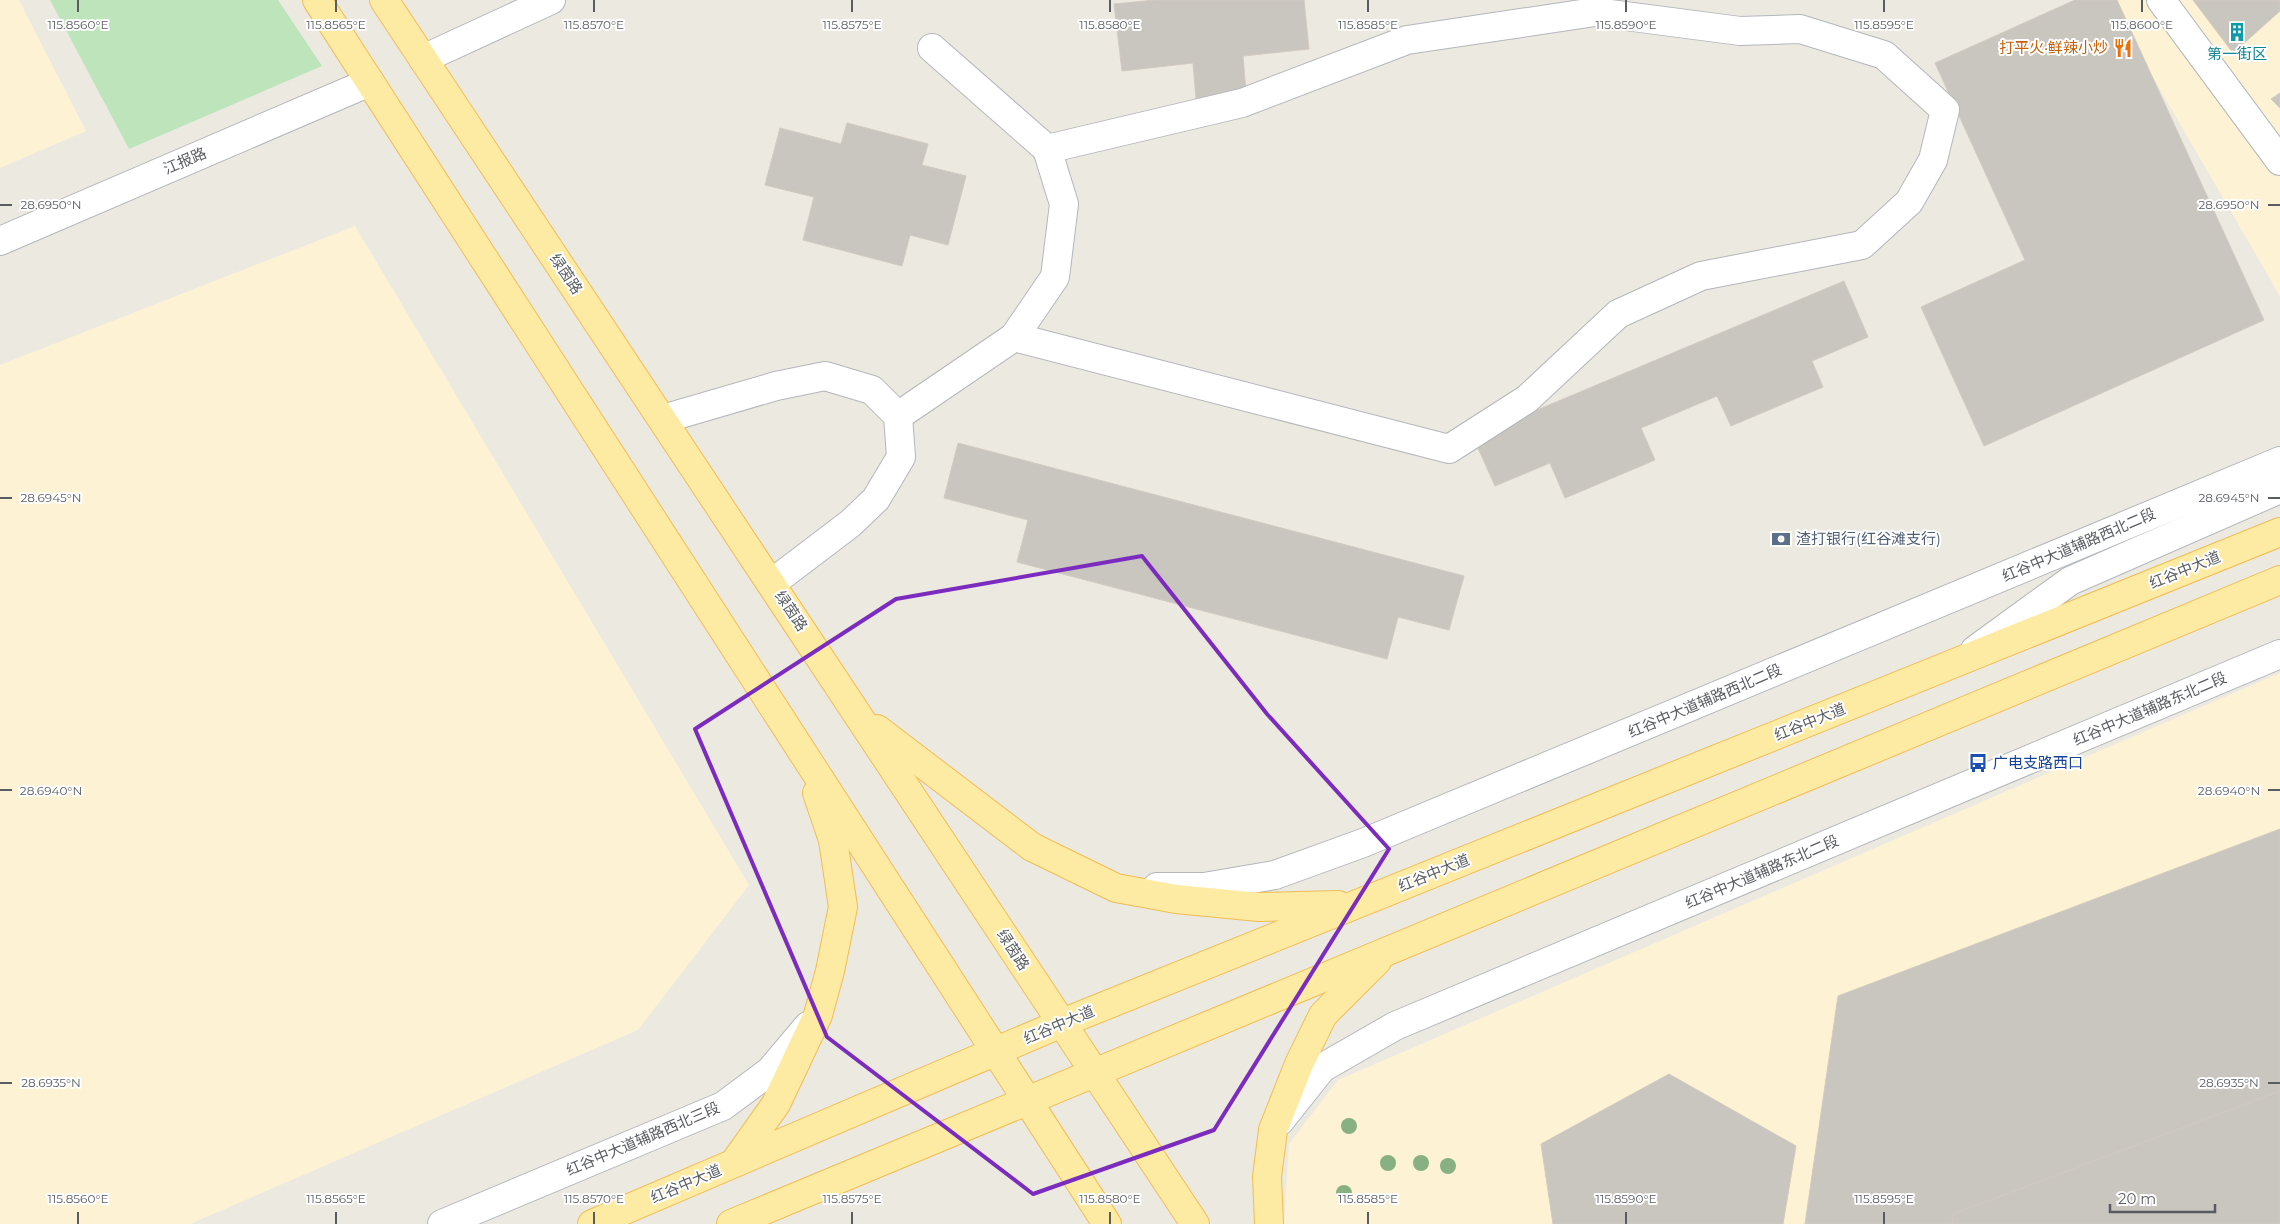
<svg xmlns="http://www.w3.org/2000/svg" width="2280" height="1224" font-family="Montserrat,'Noto Sans SC',sans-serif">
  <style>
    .commercial { fill: #fdf2d4 }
    .green { fill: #bee4bc }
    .building { fill: #c9c5bf; stroke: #d1cabf }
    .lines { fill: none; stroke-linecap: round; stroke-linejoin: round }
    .minor-casing { stroke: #b3b7bb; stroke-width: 30 }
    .major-casing { stroke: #f0bd55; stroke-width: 30 }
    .minor { stroke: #fff; stroke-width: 28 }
    .major { stroke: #feeba3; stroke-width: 28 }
    .tree { fill: #87b182 }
    .marked { fill: none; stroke: #7b2cbf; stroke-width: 4; stroke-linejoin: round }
    .ticks { fill: none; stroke: #595d61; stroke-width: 2 }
    .labels { text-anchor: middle; stroke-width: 4; stroke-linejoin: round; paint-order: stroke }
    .food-label { font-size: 15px; fill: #c56008; stroke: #fff; text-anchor: end }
    .culture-label { font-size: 15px; fill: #0d838f; stroke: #fff }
    .street-label { font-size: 15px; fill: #595d61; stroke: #fff }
    .service-label { font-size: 15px; fill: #4e5e75; stroke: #fff; text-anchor: start }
    .transit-label { font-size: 15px; fill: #164399; stroke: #fff; text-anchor: start }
    .ticks-label { font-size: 12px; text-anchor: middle; fill: #595d61; stroke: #fff; stroke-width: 4; stroke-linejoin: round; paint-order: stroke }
  </style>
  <rect width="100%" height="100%" fill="#ece9e0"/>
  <g class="commercial">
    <polygon points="0,0 19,0 86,131 0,168"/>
    <polygon points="2108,0 2280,0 2280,296"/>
    <polygon points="355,226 749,885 638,1030 190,1224 0,1224 0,365"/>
    <polygon points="2280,673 2280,1224 1284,1224 1289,1144 1338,1080"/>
  </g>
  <polygon class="green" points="50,0 278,0 322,66 129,149"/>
  <g class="building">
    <polygon points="1155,0 1304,0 1309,49 1243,56 1246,93 1196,99 1193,63 1122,71 1114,4"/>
    <polygon points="2075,0 2117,0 2264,320 1984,446 1921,307 2025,260 1935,63"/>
    <polygon points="2193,0 2280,0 2280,11 2233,53"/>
    <polygon points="2280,93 2280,108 2271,99"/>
    <polygon points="847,123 928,144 922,165 966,176 948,245 910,235 902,266 803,240 814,197 765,185 780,128 841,144"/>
    <polygon points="1844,281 1868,337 1812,361 1823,387 1731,426 1717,396 1641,428 1655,460 1565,498 1550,463 1495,486 1473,437"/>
    <polygon points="958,443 1464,576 1449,630 1398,617 1387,659 1017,562 1028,520 944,498"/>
    <polygon points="2280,829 2280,1191 2264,1198 2252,1224 1805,1224 1838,996"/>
    <polygon points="1669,1074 1796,1146 1783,1224 1553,1224 1541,1144"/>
    <polygon points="2280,1091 2280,1224 1952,1224 1953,1214"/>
  </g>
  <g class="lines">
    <g class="minor-casing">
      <g id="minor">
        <polyline points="2161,0 2280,161"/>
        <polyline points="932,48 1047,149 1242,103 1407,40 1595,12 1740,31 1800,29 1884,55 1945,110 1933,160 1909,202 1862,245 1701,276 1618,314 1527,399 1449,449 1014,337"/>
        <polyline points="423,59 551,0"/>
        <polyline points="0,241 370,82"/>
        <polyline points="898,416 1014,337 1055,277 1064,204 1047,149"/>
        <polyline points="663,419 776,386 825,376 872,390 898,416 901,457 876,499 851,523 772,583"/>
        <polyline points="1975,650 2070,581 2280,489"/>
        <polyline points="1157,887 1204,887 1275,875 1363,843 2280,461"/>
        <polyline points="1280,1121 1322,1068 1395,1026 2280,654"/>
        <polyline points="442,1224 723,1106 770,1071 808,1026"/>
      </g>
    </g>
    <g class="major-casing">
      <g id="major">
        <polyline points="317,0 1107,1224"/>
        <polyline points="384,0 1195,1224"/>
        <polyline points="877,729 1032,847 1116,888 1176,899 1259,907 1338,905"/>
        <polyline points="734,1163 776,1104 818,1015 830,971 843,907 833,840 817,793"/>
        <polyline points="592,1224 1062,1023 2280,532"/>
        <polyline points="731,1224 2280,580"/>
        <polyline points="1269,1224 1267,1177 1273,1130 1299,1064 1323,1015 1377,961"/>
      </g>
    </g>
    <use href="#minor" class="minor"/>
    <use href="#major" class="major"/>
  </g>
  <g class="tree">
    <circle cx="1349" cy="1126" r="8"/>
    <circle cx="1388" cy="1163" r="8"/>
    <circle cx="1421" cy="1163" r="8"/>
    <circle cx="1448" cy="1166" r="8"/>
    <circle cx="1344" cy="1193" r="8"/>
  </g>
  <path class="marked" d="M1142,556L1267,714L1389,849L1214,1130L1033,1194L827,1037L695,729L896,599Z"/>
  <path class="ticks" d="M78,0V12M336,0V12M594,0V12M852,0V12M1110,0V12M1368,0V12M1626,0V12M1884,0V12M2142,0V12M0,205H12M2268,205H2280M0,498H12M2268,498H2280M0,790H12M2268,790H2280M0,1083H12M2268,1083H2280M78,1212V1224M336,1212V1224M594,1212V1224M852,1212V1224M1110,1212V1224M1368,1212V1224M1626,1212V1224M1884,1212V1224"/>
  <defs>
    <g id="building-bare" transform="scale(1.5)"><path d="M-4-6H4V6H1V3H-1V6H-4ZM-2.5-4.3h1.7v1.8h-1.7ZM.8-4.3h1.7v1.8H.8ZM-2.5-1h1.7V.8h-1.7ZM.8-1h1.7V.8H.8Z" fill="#0f9aa8" stroke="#fff" stroke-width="2.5" paint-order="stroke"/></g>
    <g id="restaurant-bare" transform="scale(1.5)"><path d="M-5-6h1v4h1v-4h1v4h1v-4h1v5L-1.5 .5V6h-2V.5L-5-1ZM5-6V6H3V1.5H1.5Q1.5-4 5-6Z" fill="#e8710a" stroke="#fff" stroke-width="2.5" paint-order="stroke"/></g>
    <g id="bank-bare" transform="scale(1.5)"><path d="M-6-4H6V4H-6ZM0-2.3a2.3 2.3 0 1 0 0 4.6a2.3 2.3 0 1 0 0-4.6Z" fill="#5c6f8a" stroke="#fff" stroke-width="2.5" paint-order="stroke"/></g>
    <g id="bus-bare" transform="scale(1.5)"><path d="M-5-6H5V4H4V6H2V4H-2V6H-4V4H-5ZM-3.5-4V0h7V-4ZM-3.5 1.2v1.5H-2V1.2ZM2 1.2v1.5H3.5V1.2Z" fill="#1a4fb4" stroke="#fff" stroke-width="2.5" paint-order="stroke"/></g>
  </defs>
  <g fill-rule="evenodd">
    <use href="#building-bare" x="2237" y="32"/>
    <use href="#restaurant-bare" x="2123" y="48"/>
    <use href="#bank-bare" x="1781" y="539"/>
    <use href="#bus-bare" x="1978" y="763"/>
  </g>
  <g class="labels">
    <g class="food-label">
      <text x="2108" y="53">打平火·鲜辣小炒</text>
    </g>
    <g class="culture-label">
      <text x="2237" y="59">第一街区</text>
    </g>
    <g class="street-label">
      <text transform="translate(185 161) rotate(-23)" y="5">江报路</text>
      <text transform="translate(566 274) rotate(56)" y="5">绿茵路</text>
      <text transform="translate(2079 545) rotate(-23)" y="5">红谷中大道辅路西北二段</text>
      <text transform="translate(2185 570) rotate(-22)" y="5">红谷中大道</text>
      <text transform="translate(791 611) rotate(56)" y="5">绿茵路</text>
      <text transform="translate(1705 701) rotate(-23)" y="5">红谷中大道辅路西北二段</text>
      <text transform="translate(2150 709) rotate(-23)" y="5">红谷中大道辅路东北二段</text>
      <text transform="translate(1810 722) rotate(-22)" y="5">红谷中大道</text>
      <text transform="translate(1762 872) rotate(-23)" y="5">红谷中大道辅路东北二段</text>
      <text transform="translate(1434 873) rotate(-22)" y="5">红谷中大道</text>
      <text transform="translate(1013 950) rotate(57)" y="5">绿茵路</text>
      <text transform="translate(1059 1025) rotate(-23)" y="5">红谷中大道</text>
      <text transform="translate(643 1139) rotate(-23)" y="5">红谷中大道辅路西北三段</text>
      <text transform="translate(686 1184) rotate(-23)" y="5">红谷中大道</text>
    </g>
    <g class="service-label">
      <text x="1796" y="544">渣打银行(红谷滩支行)</text>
    </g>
    <g class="transit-label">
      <text x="1993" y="768">广电支路西口</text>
    </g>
  </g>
  <g class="ticks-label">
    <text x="78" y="29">115.8560°E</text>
    <text x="336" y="29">115.8565°E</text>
    <text x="594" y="29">115.8570°E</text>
    <text x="852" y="29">115.8575°E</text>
    <text x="1110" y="29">115.8580°E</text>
    <text x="1368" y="29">115.8585°E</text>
    <text x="1626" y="29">115.8590°E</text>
    <text x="1884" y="29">115.8595°E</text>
    <text x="2142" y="29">115.8600°E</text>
    <text x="51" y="209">28.6950°N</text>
    <text x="2229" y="209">28.6950°N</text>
    <text x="51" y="502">28.6945°N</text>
    <text x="2229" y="502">28.6945°N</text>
    <text x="51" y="795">28.6940°N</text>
    <text x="2229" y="795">28.6940°N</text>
    <text x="51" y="1087">28.6935°N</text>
    <text x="2229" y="1087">28.6935°N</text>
    <text x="78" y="1203">115.8560°E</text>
    <text x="336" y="1203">115.8565°E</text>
    <text x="594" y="1203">115.8570°E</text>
    <text x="852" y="1203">115.8575°E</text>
    <text x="1110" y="1203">115.8580°E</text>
    <text x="1368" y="1203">115.8585°E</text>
    <text x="1626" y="1203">115.8590°E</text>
    <text x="1884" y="1203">115.8595°E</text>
  </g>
  <path d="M2110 1204v8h105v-8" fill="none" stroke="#595d61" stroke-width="2.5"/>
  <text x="2118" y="1204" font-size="15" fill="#595d61" stroke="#ffffff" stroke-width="4" paint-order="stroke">20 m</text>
</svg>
